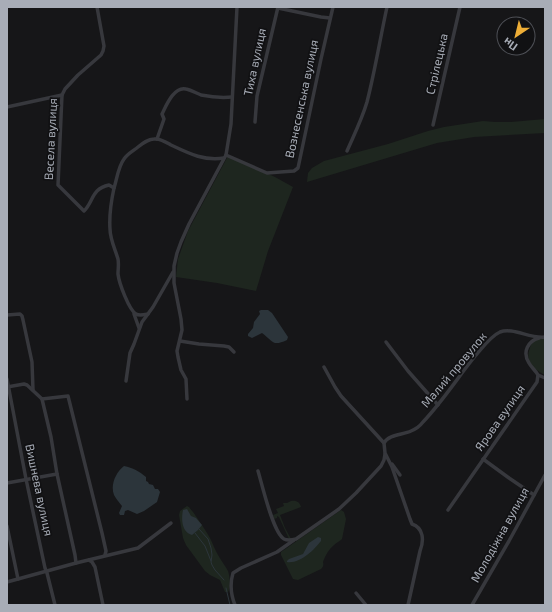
<svg xmlns="http://www.w3.org/2000/svg" width="552" height="612" font-family="'Exo 2',sans-serif">
  <style>
    .green { fill: #1e261f }
    .water { fill: #2c353b }
    .lines { fill: none; stroke-linecap: round; stroke-linejoin: round }
    .stream { stroke: #2c353b; stroke-width: 1 }
    .street { stroke: #37383d; stroke-width: 3.5 }
    .labels { text-anchor: middle; stroke-width: 3.5; stroke-linejoin: round; paint-order: stroke }
    .street-label { font-size: 12px; fill: #a8adb7; stroke: #111113 }
  </style>
  <rect width="100%" height="100%" fill="#161618"/>
  <g class="green">
    <polygon points="545,119 545,133 474,137 437,143 307,182 308,173 312,168 324,161 388,144 428,131 444,127 483,121 495,122 511,122"/>
    <polygon points="228,156 275,177 293,187 268,251 256,291 217,283 176,277 178,259 188,231"/>
    <path d="M545,338V375C535,370 524,361 530,348C530,346 532,343 533,342C536,339 541,339 545,338Z"/>
    <path d="M291,501C296,500 300,502 301,507L280,515L285,528L291,539H289L279,517L277,516V518L274,519L273,515L278,513L276,509L284,506L283,503H287Z"/>
    <path d="M187,506C190,507 190,509 193,512C199,521 205,529 210,538C213,544 215,550 218,555C221,560 225,566 228,571C230,577 231,587 228,592H225L220,580L210,575L205,571L186,545L183,538L179,515L180,511Z"/>
    <path d="M341,510L344,512L346,519L342,539C339,542 337,542 334,545C329,549 325,556 323,562C324,565 323,567 321,569L298,580L293,579L281,555V552Z"/>
  </g>
  <g class="water">
    <path d="M261,310H268L272,313L288,337L287,340C272,347 273,341 262,333L252,338L248,336V334L253,328L254,322L260,314L259,311Z"/>
    <path d="M124,466C133,468 139,471 146,477V481L148,482L149,484L153,485L155,489H158L160,492L157,502L144,511L137,514L128,510L125,511L124,515H120L119,513L122,506C119,502 116,499 114,495C110,485 116,472 124,466Z"/>
    <path d="M187,509L191,516L196,518L202,525L198,530L192,535C182,532 181,520 183,510Z"/>
    <path d="M318,537L321,538V541C314,550 300,564 287,562V561L289,559L303,554L309,543Z"/>
  </g>
  <g class="lines">
    <g class="stream">
      <polyline points="199,529 208,539 211,548 212,555 211,562 212,565 215,570 224,580"/>
      <polyline points="195,533 205,546 211,561"/>
      <polyline points="226,588 230,605"/>
    </g>
    <g class="street">
      <path d="M97,7L104,46L103,51L101,55L78,75L65,89L62,95L58,185L84,211C94,201 91,189 109,185L114,188C111,202 109,215 110,229C110,239 115,249 118,259C119,264 118,269 118,274C119,283 129,310 136,314C139,316 143,315 148,314"/>
      <polyline points="278,8 321,17 330,18"/>
      <polyline points="7,107 62,95"/>
      <polyline points="255,122 257,96 278,7"/>
      <polyline points="433,125 460,7"/>
      <path d="M157,139L164,119L162,114C166,106 174,86 186,89C191,90 196,93 201,95C211,97 222,98 232,97"/>
      <path d="M347,151C354,135 362,119 367,102C375,71 380,39 387,7"/>
      <polyline points="226,155 267,173 294,171 298,168 321,59 333,7"/>
      <path d="M114,188C117,179 118,167 124,159C127,154 133,151 138,147C143,143 148,139 154,139C160,138 166,142 171,145C190,154 204,161 224,158"/>
      <polyline points="134,314 139,328"/>
      <polyline points="7,315 20,314 22,316 23,320 32,362 33,390"/>
      <polyline points="180,341 199,344 224,346 229,347 234,352"/>
      <polyline points="386,342 408,371 438,405"/>
      <path d="M324,367L335,387L341,396L384,443L385,453L392,467L410,519L412,524C424,528 424,541 420,551L408,605"/>
      <polyline points="538,375 545,378"/>
      <polyline points="7,379 26,479 45,568 47,573 55,605"/>
      <polyline points="126,381 130,353 134,344 142,322 153,307 173,272"/>
      <polyline points="7,387 24,384 27,385 42,399 68,396 102,533 106,551 105,555"/>
      <polyline points="42,399 51,437 57,474 75,555 76,563"/>
      <polyline points="187,399 186,379 181,370 178,357 177,351 182,330 181,319 174,283 174,266 177,253 181,242 189,224 226,155 231,124 237,7"/>
      <path d="M384,443C389,434 403,435 411,431C416,429 420,426 423,422C443,401 458,377 476,355C483,347 491,336 500,332C513,327 530,339 545,337"/>
      <polyline points="483,459 509,478 534,495"/>
      <polyline points="392,464 400,475"/>
      <path d="M258,471C262,484 273,533 284,539C288,541 292,540 296,539L339,509L356,493L381,466L384,460L385,454"/>
      <polyline points="7,483 57,474"/>
      <path d="M448,510L537,382L538,375C536,371 531,367 529,363C522,352 528,341 539,338"/>
      <polyline points="7,526 18,579"/>
      <polyline points="89,560 92,562 95,567 103,605"/>
      <polyline points="7,582 76,563 138,548 171,523"/>
      <polyline points="356,593 366,605"/>
      <path d="M235,605C231,595 230,583 233,573L241,568L277,552L294,540"/>
      <polyline points="472,605 509,541 545,475"/>
    </g>
  </g>
  <g class="labels">
    <g class="street-label">
      <text transform="translate(255 62) rotate(-78)" y="4">Тиха вулиця</text>
      <text transform="translate(437 64) rotate(-77)" y="4">Стрілецька</text>
      <text transform="translate(302 99) rotate(-78)" y="4">Вознесенська вулиця</text>
      <text transform="translate(51 139) rotate(-87)" y="4">Весела вулиця</text>
      <text transform="translate(454 370) rotate(-50)" y="4">Малий провулок</text>
      <text transform="translate(500 418) rotate(-55)" y="4">Ярова вулиця</text>
      <text transform="translate(39 490) rotate(78)" y="4">Вишнева вулиця</text>
      <text transform="translate(500 535) rotate(-61)" y="4">Молодіжна вулиця</text>
    </g>
  </g>
  <rect width="552" height="612" fill="none" stroke="#a8adb7" stroke-width="16"/>
  <g transform="translate(516 36) rotate(215)"><circle r="19" fill="#111113" stroke="#4d4f55"/>
  <path d="M0-3L7 15L0 10L-7 15Z" fill="#eeae37"/>
  <text y="-6" font-size="11" font-weight="bold" text-anchor="middle" fill="#a8adb7">Пн</text>
  </g>
</svg>
